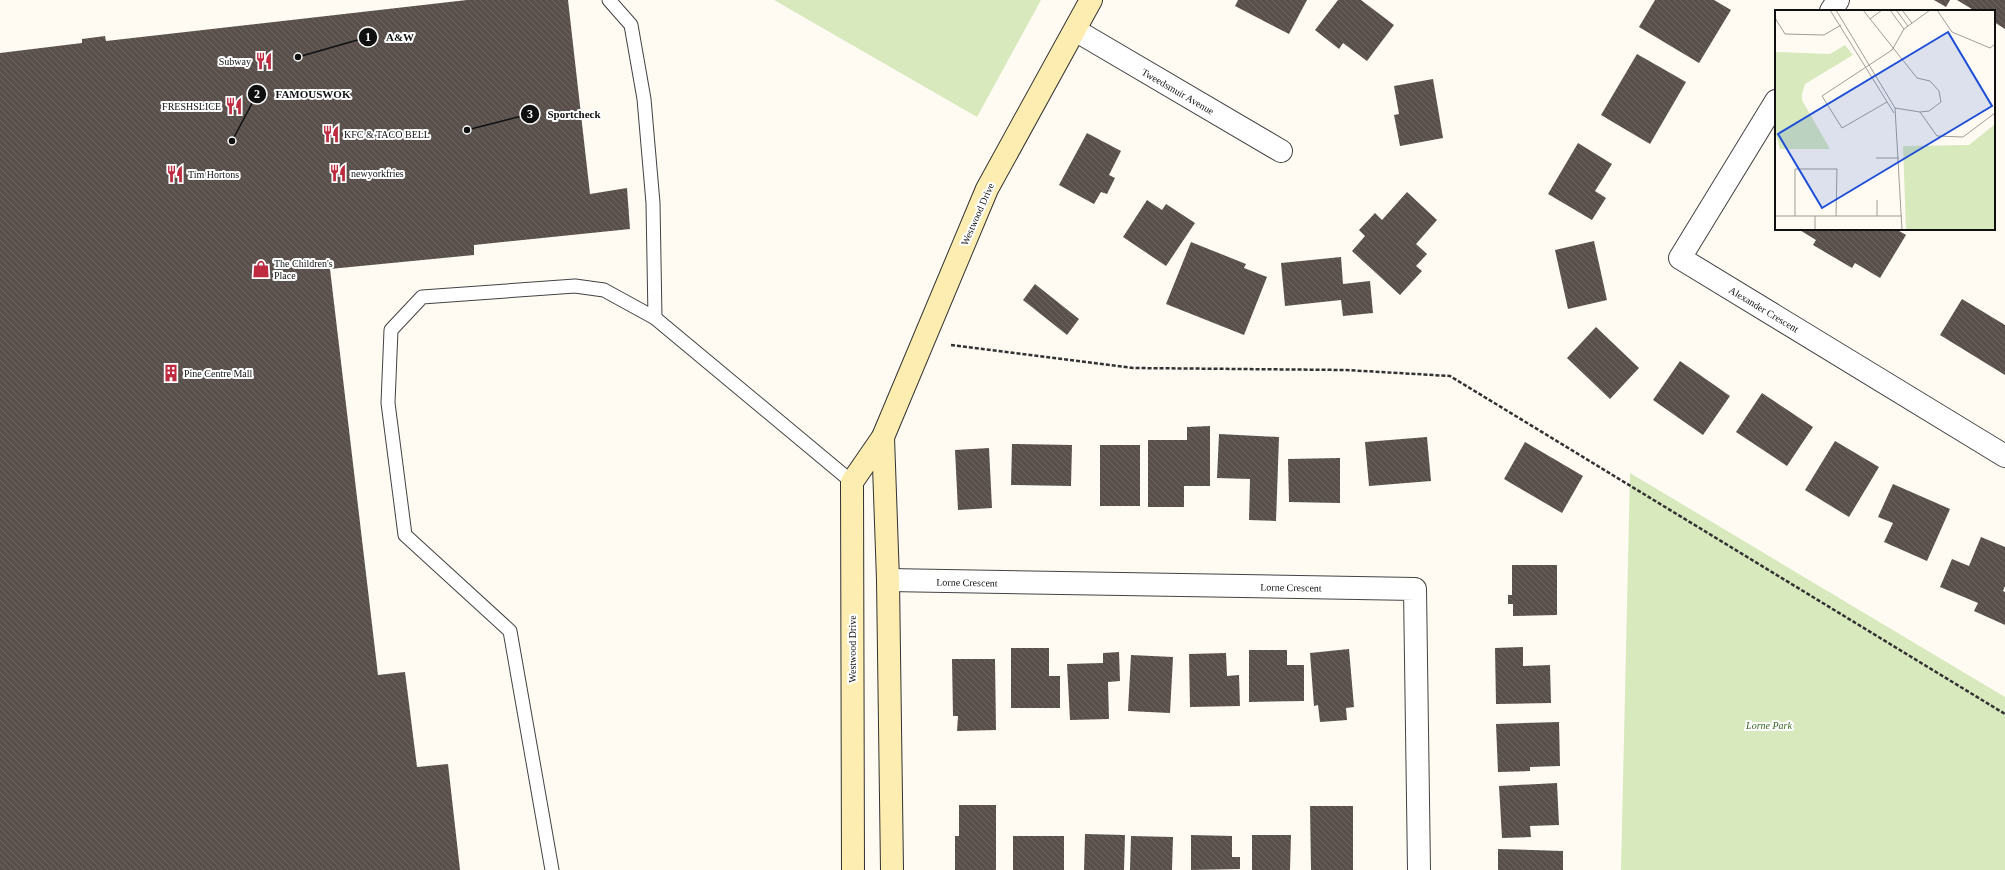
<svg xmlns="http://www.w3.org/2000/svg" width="2005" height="870" font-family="'Times New Roman',serif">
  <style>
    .green { fill: #d8e9bd }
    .building { fill: url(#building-back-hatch) }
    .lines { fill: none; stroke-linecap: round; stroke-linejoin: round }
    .lane-casing { stroke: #434343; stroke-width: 15 }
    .street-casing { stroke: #434343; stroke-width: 24 }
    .secondary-casing { stroke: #323232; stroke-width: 24 }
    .path { stroke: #323232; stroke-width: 2.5; stroke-dasharray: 4 2; stroke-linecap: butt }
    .lane { stroke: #fff; stroke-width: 13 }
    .street { stroke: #fff; stroke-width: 22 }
    .secondary { stroke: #fdedb0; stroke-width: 22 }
    .labels { text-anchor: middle; stroke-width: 4; stroke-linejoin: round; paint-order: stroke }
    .poi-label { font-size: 10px; fill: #101010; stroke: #fff; text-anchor: start }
    .street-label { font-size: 10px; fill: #101010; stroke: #fff }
    .park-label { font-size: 10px; font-style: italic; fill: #366720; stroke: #fff }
    .inset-road { fill: none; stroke: #9f9d98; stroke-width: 1 }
    .view { fill: #1d4ed8; fill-opacity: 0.15; stroke: #1d4ed8; stroke-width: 2 }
    .inset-edge { fill: none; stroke: #101010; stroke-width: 2 }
    .leader { fill: none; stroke: #101010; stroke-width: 1.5 }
    .callout-dot { fill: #101010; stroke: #fff; stroke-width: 1.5 }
    .mark-label { font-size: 12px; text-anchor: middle; font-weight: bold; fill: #fff }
    .callout-label { font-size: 11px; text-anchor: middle; font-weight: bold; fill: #101010; stroke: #fff; stroke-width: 4; stroke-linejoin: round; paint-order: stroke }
  </style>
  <defs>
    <pattern id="building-back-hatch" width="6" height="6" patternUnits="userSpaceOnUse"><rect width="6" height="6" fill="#59504c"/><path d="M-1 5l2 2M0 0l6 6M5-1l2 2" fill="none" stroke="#6c6561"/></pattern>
  </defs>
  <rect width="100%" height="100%" fill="#fffbf3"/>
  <g class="green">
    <polygon points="774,0 1041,0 977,117"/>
    <polygon points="1630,473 2005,697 2005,870 1621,870"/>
  </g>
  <g class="building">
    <polygon points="467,0 568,0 590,194 627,188 630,229 474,245 474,255 330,269 378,675 405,672 417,767 448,764 460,870 0,870 0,53 82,43 82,39 105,36 106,41"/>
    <polygon points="1238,0 1307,0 1289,34 1235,6"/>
    <polygon points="1338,0 1361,0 1394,25 1367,61 1343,43 1339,49 1315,30"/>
    <polygon points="1655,0 1714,0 1731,10 1699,63 1639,27"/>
    <polygon points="1934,0 1950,0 1946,7"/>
    <polygon points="1957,0 2005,0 2005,29 1994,22 1994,11 1975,11"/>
    <polygon points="1637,54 1686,82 1650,144 1601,115"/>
    <polygon points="1433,79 1443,138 1400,146 1394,115 1399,114 1394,86"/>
    <polygon points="1087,133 1121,151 1109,175 1115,178 1107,194 1101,192 1094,204 1059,185"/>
    <polygon points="1578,143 1612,164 1595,191 1606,198 1592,220 1548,194"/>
    <polygon points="1407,192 1437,220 1416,244 1427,254 1416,266 1422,271 1400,295 1352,251 1365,236 1359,230 1375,213 1382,220"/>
    <polygon points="1147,200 1162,210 1166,204 1195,223 1166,266 1123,237"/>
    <polygon points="1798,229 1896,229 1906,235 1880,278 1855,263 1852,268 1813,245 1816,240"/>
    <polygon points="1594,241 1607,300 1568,309 1555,250"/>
    <polygon points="1191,242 1246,264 1244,268 1267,277 1244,335 1166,304"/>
    <polygon points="1341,257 1343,284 1370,281 1373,313 1343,316 1341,300 1285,306 1281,263"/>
    <polygon points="1035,284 1079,319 1067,335 1023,300"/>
    <polygon points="1962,299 2005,325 2005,375 1940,335"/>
    <polygon points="1596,327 1639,368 1610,399 1567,358"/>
    <polygon points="1680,361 1730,396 1703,435 1653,400"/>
    <polygon points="1762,393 1813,427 1787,466 1736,432"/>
    <polygon points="1210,426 1210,486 1184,486 1184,507 1148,507 1148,440 1187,440 1187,427"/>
    <polygon points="1219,434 1279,437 1276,521 1249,520 1250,479 1217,478"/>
    <polygon points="1427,437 1431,481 1369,486 1365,442"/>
    <polygon points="1835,441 1879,467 1849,517 1805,490"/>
    <polygon points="1525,442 1583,476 1562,513 1504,479"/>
    <polygon points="1012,444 1072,445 1071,486 1011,485"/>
    <rect x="1100" y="445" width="40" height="61"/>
    <polygon points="989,448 992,508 958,510 955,450"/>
    <polygon points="1340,458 1340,503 1289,502 1288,459"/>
    <polygon points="1893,484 1950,509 1927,561 1884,542 1893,523 1878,517"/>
    <polygon points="1981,537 2005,547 2005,586 2003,591 2005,592 2005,625 1974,611 1978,603 1940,587 1952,559 1969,566"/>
    <polygon points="1512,565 1557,565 1557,615 1513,616 1513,604 1508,604 1508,595 1512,595"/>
    <polygon points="1523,647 1523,666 1550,665 1551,703 1496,704 1495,648"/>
    <polygon points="1011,648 1049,648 1049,676 1060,676 1060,708 1011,708"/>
    <polygon points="1349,649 1354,707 1346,708 1347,720 1320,722 1318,705 1314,706 1310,653"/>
    <polygon points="1249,650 1287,650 1287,665 1304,665 1304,701 1249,702"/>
    <polygon points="1119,652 1120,681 1108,682 1109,719 1070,720 1067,664 1103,663 1103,653"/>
    <polygon points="1226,653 1227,676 1239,675 1240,706 1190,707 1189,654"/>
    <polygon points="1131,655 1173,657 1170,713 1128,711"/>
    <polygon points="952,659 995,659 996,730 957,731 958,716 953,716"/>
    <polygon points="1559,722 1560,766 1530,767 1530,771 1498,772 1496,724"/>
    <polygon points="1557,783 1559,825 1530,826 1531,837 1502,838 1499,786"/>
    <polygon points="959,805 996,805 996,870 955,870 955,836 959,836"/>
    <polygon points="1310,806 1353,806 1353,870 1311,870"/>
    <polygon points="1085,834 1125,835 1124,870 1084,870"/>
    <polygon points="1191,835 1232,836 1232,857 1240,857 1240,869 1191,870"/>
    <polygon points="1252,835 1291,835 1290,870 1252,870"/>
    <rect x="1013" y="836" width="51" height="34"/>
    <polygon points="1131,836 1173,837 1172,870 1130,870"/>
    <polygon points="1498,849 1563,851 1563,870 1498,870"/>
  </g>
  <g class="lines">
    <g class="lane-casing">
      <g id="lane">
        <polyline points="655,318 852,482"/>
        <polyline points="552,870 510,631 405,535 388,403 391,330 422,297 575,286 604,290 655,318 653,203 644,99 631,25 609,0"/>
      </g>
    </g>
    <g class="street-casing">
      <g id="street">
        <polyline points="1831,11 1838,0"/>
        <polyline points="1075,30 1281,151"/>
        <polyline points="1776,101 1680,258 2005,456"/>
        <polyline points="888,580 1415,589 1419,870"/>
      </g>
    </g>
    <g class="secondary-casing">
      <g id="secondary">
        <polyline points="883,437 888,580 892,870"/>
        <polyline points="853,870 852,482 883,437 987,189 1091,0"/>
      </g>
    </g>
    <polyline class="path" points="951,345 1133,368 1346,370 1450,376 2005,714"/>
    <use href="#lane" class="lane"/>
    <use href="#street" class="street"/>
    <use href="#secondary" class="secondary"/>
  </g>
  <defs>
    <g id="restaurant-bare" transform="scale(1.38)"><path d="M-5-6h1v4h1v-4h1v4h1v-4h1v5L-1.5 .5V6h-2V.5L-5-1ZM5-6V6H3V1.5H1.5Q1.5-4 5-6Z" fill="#be2a3f" stroke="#fff" stroke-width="2.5" paint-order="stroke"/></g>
    <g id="shop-bare" transform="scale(1.38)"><path d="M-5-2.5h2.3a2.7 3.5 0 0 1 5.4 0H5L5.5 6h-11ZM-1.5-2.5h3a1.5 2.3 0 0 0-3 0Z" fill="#be2a3f" stroke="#fff" stroke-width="2.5" paint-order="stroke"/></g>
    <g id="building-bare" transform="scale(1.38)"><path d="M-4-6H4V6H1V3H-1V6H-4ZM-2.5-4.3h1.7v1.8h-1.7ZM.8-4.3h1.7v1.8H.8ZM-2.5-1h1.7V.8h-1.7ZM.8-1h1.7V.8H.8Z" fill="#be2a3f" stroke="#fff" stroke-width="2.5" paint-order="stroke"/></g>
  </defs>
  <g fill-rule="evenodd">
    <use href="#restaurant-bare" x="264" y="61"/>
    <use href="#restaurant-bare" x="234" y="106"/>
    <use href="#restaurant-bare" x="331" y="134"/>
    <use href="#restaurant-bare" x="338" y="173"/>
    <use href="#restaurant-bare" x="175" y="174"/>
    <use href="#shop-bare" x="261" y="269"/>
    <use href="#building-bare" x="171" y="373"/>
  </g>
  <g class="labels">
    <g class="poi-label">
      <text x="251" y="65" text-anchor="end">Subway</text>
      <text x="221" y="110" text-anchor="end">FRESHSLICE</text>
      <text x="344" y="138">KFC &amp; TACO BELL</text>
      <text x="351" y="177">newyorkfries</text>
      <text x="188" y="178">Tim Hortons</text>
      <text x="274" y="267">The Children's<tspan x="274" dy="12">Place</tspan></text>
      <text x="184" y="377">Pine Centre Mall</text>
    </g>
    <g class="street-label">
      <text transform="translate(1178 91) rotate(30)" y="4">Tweedsmuir Avenue</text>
      <text transform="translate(977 214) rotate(-66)" y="4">Westwood Drive</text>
      <text transform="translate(1764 309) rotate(31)" y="4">Alexander Crescent</text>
      <text transform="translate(967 582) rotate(1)" y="4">Lorne Crescent</text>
      <text transform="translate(1291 587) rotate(1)" y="4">Lorne Crescent</text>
      <text transform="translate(852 649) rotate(-90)" y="4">Westwood Drive</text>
    </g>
    <g class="park-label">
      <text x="1769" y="729">Lorne Park</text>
    </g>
  </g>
  <g transform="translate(1775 10)">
    <rect width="220" height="220" fill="#fffbf3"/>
    <path d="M70,35L78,45L30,74L27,84V90L55,139H5L0,122V42L55,44ZM220,114V220H131L128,136L194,135Z" fill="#d8e9bd"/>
    <path class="inset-road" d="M55,0L119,103M61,0L120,98L127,220M88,0L142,68L155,71L164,81L166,92L154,101L145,102L162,126L188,127L220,103M115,0L129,19M121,0L133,16M127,0L137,13M162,0L177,22L215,38L220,34M0,8L10,24L49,25L66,15M95,9L107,0M112,92L67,118L47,86L117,40L129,19L155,0M120,98L145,102M101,148H124M102,190V206M0,206H127M20,206V159H62L61,206M40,206V220"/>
    <path class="view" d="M173,22L217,96L47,198L3,124Z"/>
    <rect width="220" height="220" class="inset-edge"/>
  </g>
  <path class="leader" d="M298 57L368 37M232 141L257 94M467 130L530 114"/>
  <g class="callout-dot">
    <circle cx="298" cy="57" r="4"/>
    <circle cx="232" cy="141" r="4"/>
    <circle cx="467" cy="130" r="4"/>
    <circle cx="368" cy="37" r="10"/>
    <circle cx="257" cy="94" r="10"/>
    <circle cx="530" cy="114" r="10"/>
  </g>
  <g class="mark-label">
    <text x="368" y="41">1</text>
    <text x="257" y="98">2</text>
    <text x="530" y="118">3</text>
  </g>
  <g class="callout-label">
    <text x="400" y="41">A&amp;W</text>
    <text x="313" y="98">FAMOUSWOK</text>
    <text x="574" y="118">Sportcheck</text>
  </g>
</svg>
